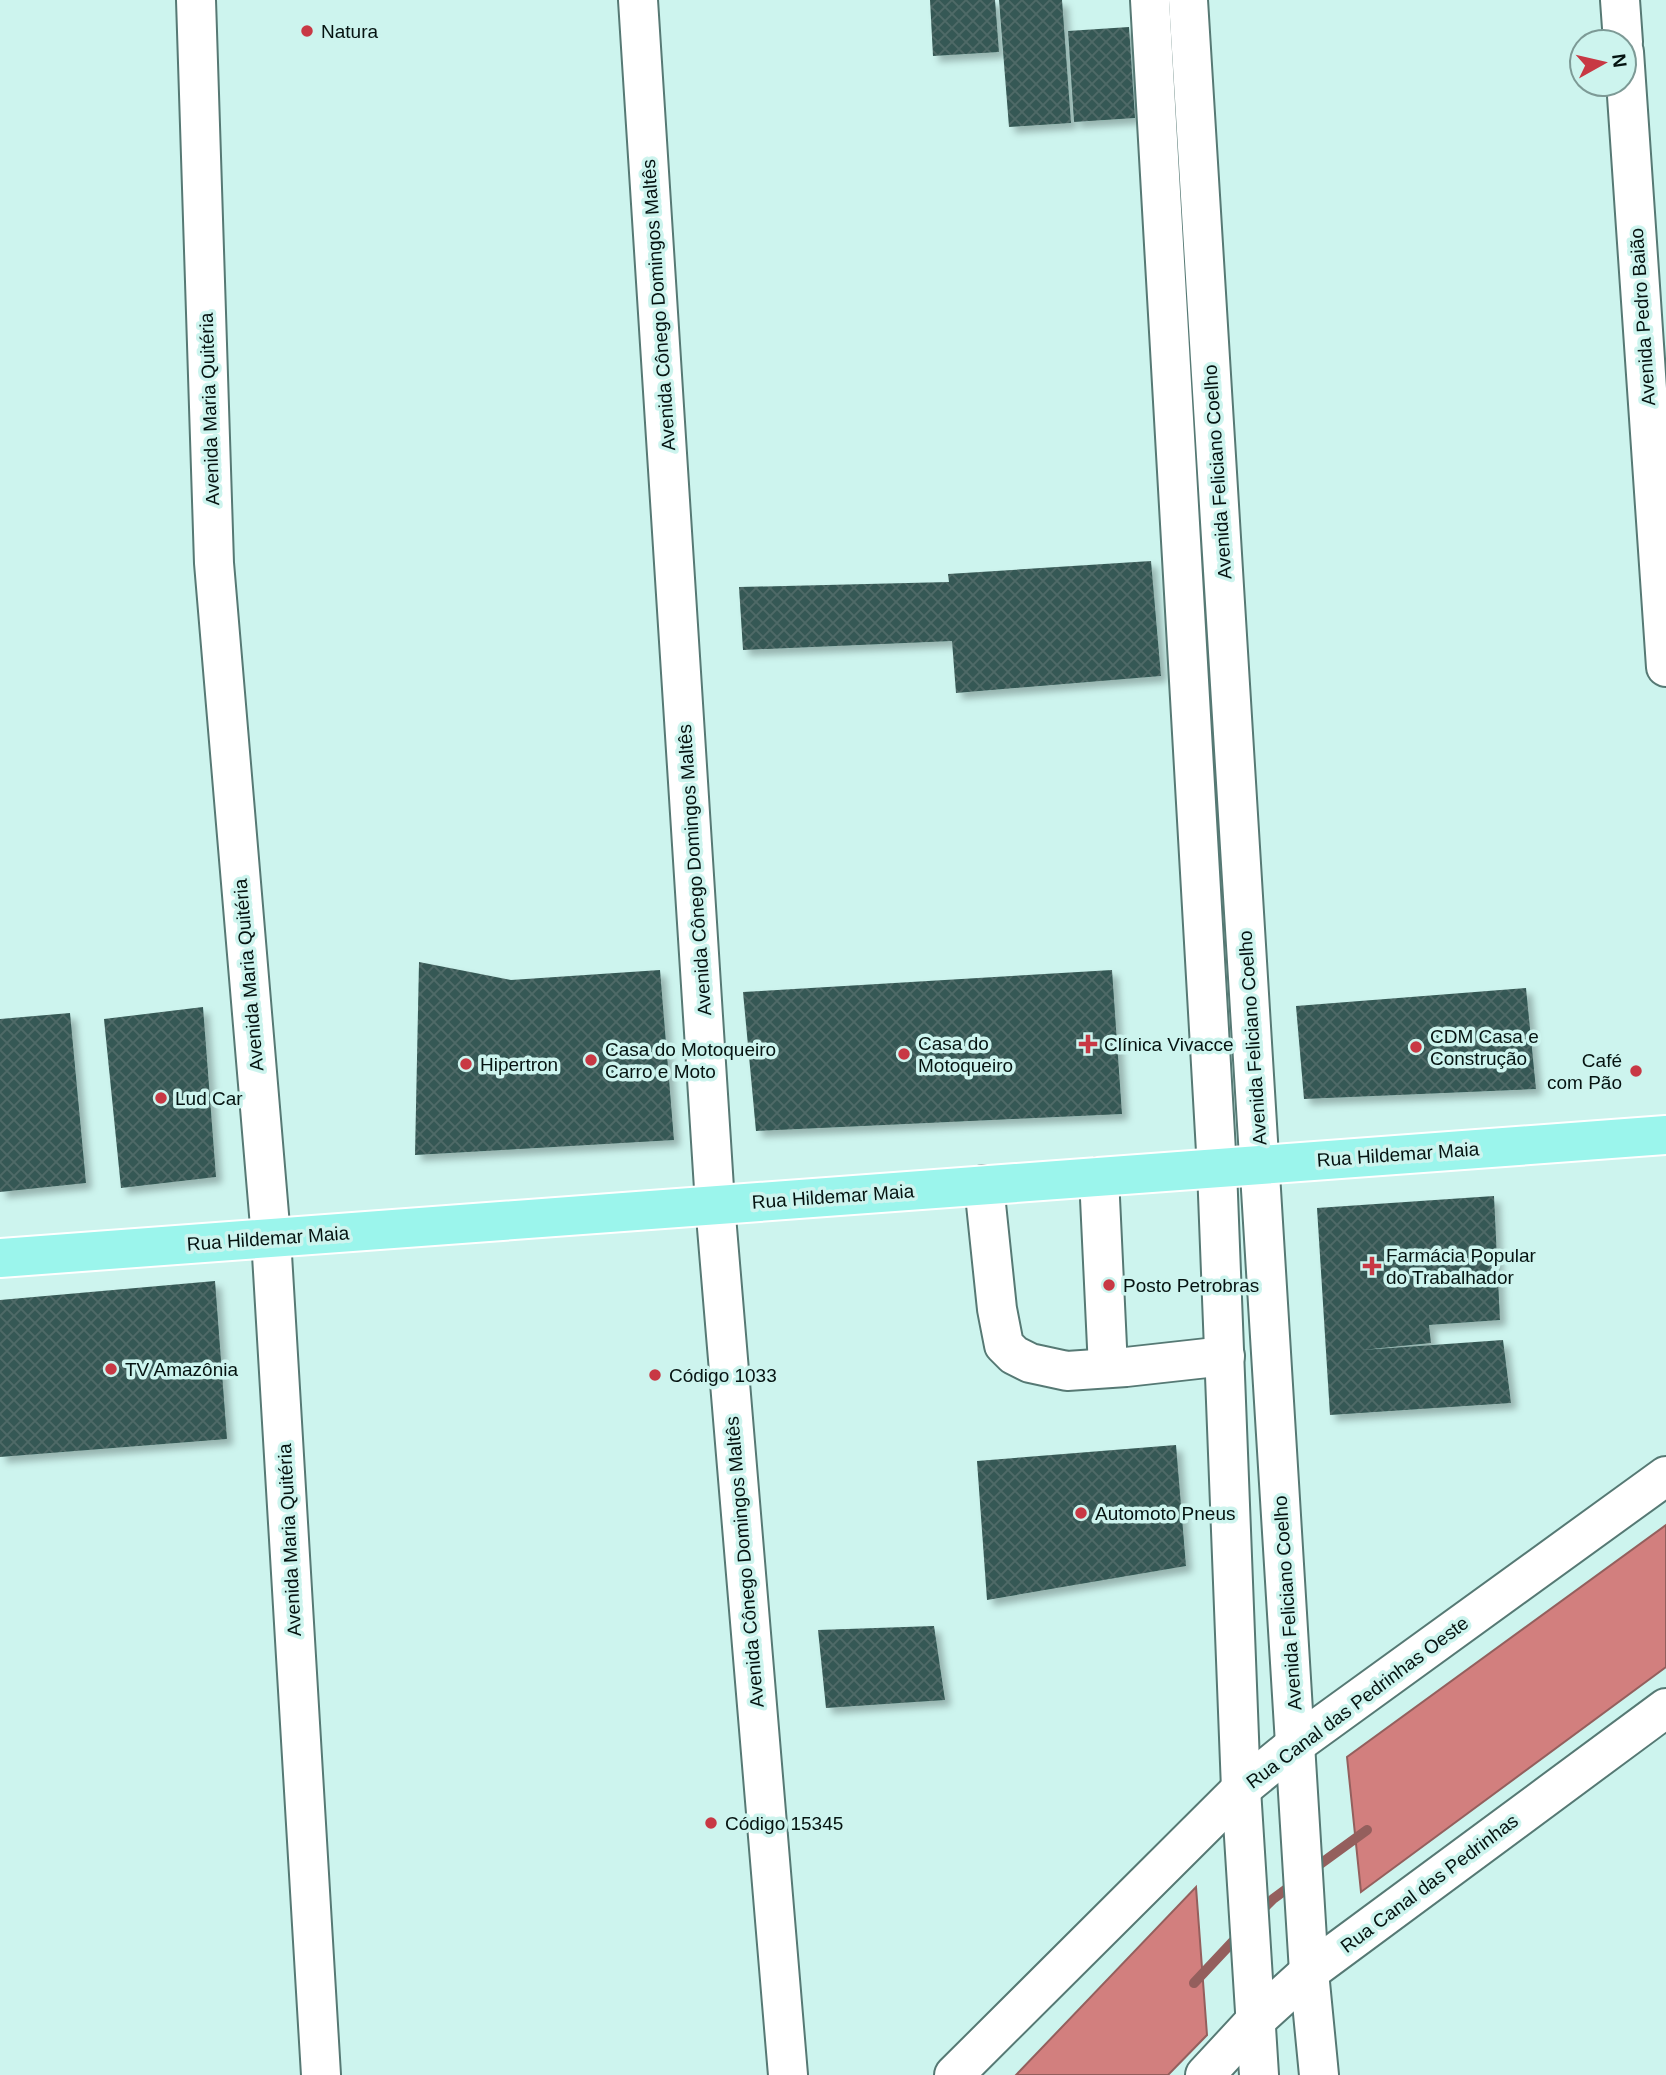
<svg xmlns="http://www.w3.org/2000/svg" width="1666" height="2075" font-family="Arial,sans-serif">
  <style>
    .water { fill: #d27f7e; stroke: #945f5d; stroke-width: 2 }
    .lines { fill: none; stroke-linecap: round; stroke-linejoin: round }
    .stream { stroke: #945f5d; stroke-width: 10 }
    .building { fill: url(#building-cross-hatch); filter: url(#shadow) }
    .minor-casing { stroke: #567974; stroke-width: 42 }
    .major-casing { stroke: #fff; stroke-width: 42 }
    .minor { stroke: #fff; stroke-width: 38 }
    .major { stroke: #9bf5ec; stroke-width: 38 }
    .poi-dot { fill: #c83844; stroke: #cdf4ee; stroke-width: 2.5 }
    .labels { text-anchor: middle; stroke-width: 7; stroke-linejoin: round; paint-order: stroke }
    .poi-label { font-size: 19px; fill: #051311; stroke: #cdf4ee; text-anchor: start }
    .street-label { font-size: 19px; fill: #051311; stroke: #cdf4ee }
  </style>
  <defs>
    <pattern id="building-cross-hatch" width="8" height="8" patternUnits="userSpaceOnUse" patternTransform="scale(1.75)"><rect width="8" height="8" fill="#365854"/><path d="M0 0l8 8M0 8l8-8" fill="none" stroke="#4f6b68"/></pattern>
    <filter id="shadow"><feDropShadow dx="6" dy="6" stdDeviation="3.5" flood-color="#0004"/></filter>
  </defs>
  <rect width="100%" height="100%" fill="#cdf4ee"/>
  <g class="water">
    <polygon points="1666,1525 1666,1667 1361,1892 1347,1757"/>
    <polygon points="1196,1887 1207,2035 1168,2075 1016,2075"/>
  </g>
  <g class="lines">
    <g class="stream">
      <polyline points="1312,1870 1367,1830"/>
      <polyline points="1258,1914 1273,1899 1296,1882"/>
      <polyline points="1194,1983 1240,1934"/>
    </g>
  </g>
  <g class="building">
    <polygon points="930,0 995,0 999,52 933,56"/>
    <polygon points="999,0 1062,0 1071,123 1009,127"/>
    <polygon points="1129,27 1135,118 1074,122 1068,31"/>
    <polygon points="1151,561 1161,676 956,693 952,641 743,650 739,587 949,582 948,574"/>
    <polygon points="419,962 511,980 660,970 674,1140 415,1155"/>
    <polygon points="1112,970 1122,1114 756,1131 743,992"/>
    <polygon points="1526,988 1536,1089 1304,1099 1296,1006"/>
    <polygon points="203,1007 216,1177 121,1188 104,1019"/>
    <polygon points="70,1013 86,1183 0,1192 0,1019"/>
    <polygon points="1494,1196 1500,1320 1429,1325 1431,1343 1362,1350 1503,1340 1511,1403 1330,1415 1317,1208"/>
    <polygon points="215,1281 227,1439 0,1457 0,1300"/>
    <polygon points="1176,1445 1186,1566 987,1600 977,1461"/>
    <polygon points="934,1626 945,1700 826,1708 818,1630"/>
  </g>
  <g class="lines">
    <g class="minor-casing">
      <g id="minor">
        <polyline points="196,0 214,563 271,1238 321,2075"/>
        <polyline points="638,0 715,1204 788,2075"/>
        <polyline points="1150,0 1217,1169 1241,1789 1259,2075"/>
        <polyline points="1188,0 1309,1972 1319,2075"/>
        <polyline points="1620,0 1623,42"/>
        <polyline points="1624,52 1666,667"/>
        <polyline points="1099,1177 1108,1368"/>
        <polyline points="984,1185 997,1309 1004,1345 1014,1355 1030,1363 1067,1371 1126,1367 1225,1356"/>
        <polyline points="954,2075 1241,1789 1296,1744 1666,1476"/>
        <polyline points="1205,2075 1255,2021 1309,1972 1666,1708"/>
      </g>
    </g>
    <g class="major-casing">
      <polyline id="major" points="0,1258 1666,1135"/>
    </g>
    <use href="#minor" class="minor"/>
    <use href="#major" class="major"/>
  </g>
  <g class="poi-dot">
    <circle cx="307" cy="31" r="7"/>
    <path d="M1084.5 1033.5h7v7h7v7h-7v7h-7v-7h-7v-7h7z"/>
    <circle cx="1416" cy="1047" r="7"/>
    <circle cx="904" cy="1054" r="7"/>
    <circle cx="591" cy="1060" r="7"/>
    <circle cx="466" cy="1064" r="7"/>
    <circle cx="1636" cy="1071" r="7"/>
    <circle cx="161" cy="1098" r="7"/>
    <path d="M1368.5 1255.5h7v7h7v7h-7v7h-7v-7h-7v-7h7z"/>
    <circle cx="1109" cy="1285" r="7"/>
    <circle cx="111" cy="1369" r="7"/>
    <circle cx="655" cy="1375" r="7"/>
    <circle cx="1081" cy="1513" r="7"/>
    <circle cx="711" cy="1823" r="7"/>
  </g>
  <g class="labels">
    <g class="poi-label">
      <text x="321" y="38">Natura</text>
      <text x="1430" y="1043">CDM Casa e<tspan x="1430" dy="22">Construção</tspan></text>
      <text x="918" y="1050">Casa do<tspan x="918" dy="22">Motoqueiro</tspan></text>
      <text x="1104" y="1051">Clínica Vivacce</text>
      <text x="605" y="1056">Casa do Motoqueiro<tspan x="605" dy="22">Carro e Moto</tspan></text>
      <text x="1622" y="1067" text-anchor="end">Café<tspan x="1622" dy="22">com Pão</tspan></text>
      <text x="480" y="1071">Hipertron</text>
      <text x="175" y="1105">Lud Car</text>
      <text x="1386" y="1262">Farmácia Popular<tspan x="1386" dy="22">do Trabalhador</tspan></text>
      <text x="1123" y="1292">Posto Petrobras</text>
      <text x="125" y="1376">TV Amazônia</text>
      <text x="669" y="1382">Código 1033</text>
      <text x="1095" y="1520">Automoto Pneus</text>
      <text x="725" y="1830">Código 15345</text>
    </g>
    <g class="street-label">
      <text transform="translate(658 305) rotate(-94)" y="7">Avenida Cônego Domingos Maltês</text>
      <text transform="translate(1642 317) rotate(-94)" y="7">Avenida Pedro Baião</text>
      <text transform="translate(209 409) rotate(-92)" y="7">Avenida Maria Quitéria</text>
      <text transform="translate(1217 472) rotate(-94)" y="7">Avenida Feliciano Coelho</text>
      <text transform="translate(694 870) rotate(-94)" y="7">Avenida Cônego Domingos Maltês</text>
      <text transform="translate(248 975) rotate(-95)" y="7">Avenida Maria Quitéria</text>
      <text transform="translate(1252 1038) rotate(-94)" y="7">Avenida Feliciano Coelho</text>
      <text transform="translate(1398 1154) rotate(-4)" y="7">Rua Hildemar Maia</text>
      <text transform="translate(833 1196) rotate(-4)" y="7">Rua Hildemar Maia</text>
      <text transform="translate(268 1238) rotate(-4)" y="7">Rua Hildemar Maia</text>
      <text transform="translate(289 1540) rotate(-93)" y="7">Avenida Maria Quitéria</text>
      <text transform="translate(744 1562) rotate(-95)" y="7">Avenida Cônego Domingos Maltês</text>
      <text transform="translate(1287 1603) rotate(-94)" y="7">Avenida Feliciano Coelho</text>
      <text transform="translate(1357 1702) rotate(-37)" y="7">Rua Canal das Pedrinhas Oeste</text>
      <text transform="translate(1429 1883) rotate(-37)" y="7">Rua Canal das Pedrinhas</text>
    </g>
  </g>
  <g transform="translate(1603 63) rotate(82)"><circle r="33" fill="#cdf4ee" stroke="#7d9a96" stroke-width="2"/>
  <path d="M0-5L12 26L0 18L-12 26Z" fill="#c83844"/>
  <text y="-10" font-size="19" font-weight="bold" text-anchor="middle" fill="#051311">N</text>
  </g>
</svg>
